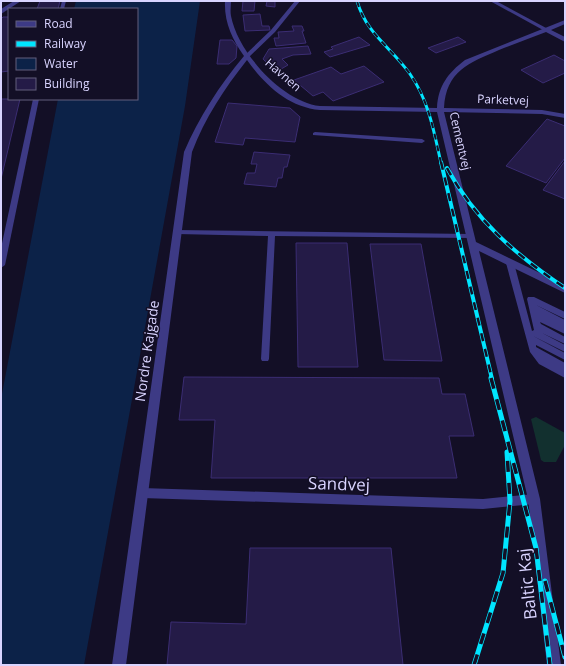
<svg xmlns="http://www.w3.org/2000/svg" width="566" height="666" font-family="'Open Sans',sans-serif">
  <style>
    .green { fill: #12302f }
    .water { fill: #0c2248 }
    .building { fill: #241b47; stroke: #3b2d73 }
    .lines { fill: none; stroke-linecap: round; stroke-linejoin: round }
    .lane { fill: #3d3a85; fill-rule: evenodd }
    .street { fill: #3d3a85; fill-rule: evenodd }
    .rail-far2-casing { stroke: #00e5ff; stroke-width: 3 }
    .rail-far1-casing { stroke: #00e5ff; stroke-width: 4 }
    .rail-casing { stroke: #00e5ff; stroke-width: 5 }
    .rail-far2 { stroke: #130f26; stroke-width: 2; stroke-dasharray: 6; stroke-linecap: butt }
    .rail-far1 { stroke: #130f26; stroke-width: 2.5; stroke-dasharray: 8; stroke-linecap: butt }
    .rail { stroke: #130f26; stroke-width: 3.5; stroke-dasharray: 11; stroke-linecap: butt }
    .labels { text-anchor: middle; stroke-width: 3; stroke-linejoin: round; paint-order: stroke }
    .far-street-label { font-size: 12px; fill: #d9d4ff; stroke: #130f26 }
    .street-label { font-size: 14px; fill: #d9d4ff; stroke: #130f26 }
    .near-street-label { font-size: 17px; fill: #d9d4ff; stroke: #130f26 }
  </style>
  <rect width="100%" height="100%" fill="#130f26"/>
  <polygon class="green" points="536,417 565,433 565,445 556,462 544,462 541,460 531,419"/>
  <polygon class="water" points="76,1 200,1 185,106 84,665 1,665 1,399 58,99 137,99 137,9 74,9"/>
  <g class="building">
    <polygon points="40,1 60,1 58,9 37,9"/>
    <polygon points="243,1 255,1 254,11 242,11"/>
    <polygon points="267,1 275,1 275,7 266,6"/>
    <polygon points="260,14 262,26 269,26 270,30 245,31 243,15"/>
    <polygon points="3,17 9,17 9,71 1,72 1,19"/>
    <polygon points="292,26 302,26 304,31 302,31 306,43 276,46 274,38 279,38 278,32 294,31"/>
    <polygon points="359,37 370,45 330,57 324,52 333,49 331,47"/>
    <polygon points="458,37 466,42 436,53 428,48"/>
    <polygon points="220,40 232,40 237,46 236,58 229,64 217,64"/>
    <polygon points="308,46 311,54 293,55 282,59 288,65 276,72 263,59 269,49"/>
    <polygon points="554,55 565,61 565,73 543,83 521,70"/>
    <polygon points="364,66 384,82 333,101 323,92 313,96 294,80 331,67 341,74"/>
    <polygon points="1,99 20,99 1,179"/>
    <polygon points="228,103 290,108 300,117 295,142 245,138 243,145 215,142"/>
    <polygon points="547,119 565,126 565,158 546,183 506,166"/>
    <polygon points="254,152 290,155 287,167 284,167 282,178 278,178 276,187 244,184 247,173 255,173 257,164 251,164"/>
    <polygon points="565,161 565,199 543,190"/>
    <polygon points="296,243 347,243 358,367 298,367"/>
    <polygon points="370,244 421,244 442,361 384,360"/>
    <polygon points="184,377 439,378 442,394 465,394 474,436 449,436 457,478 211,478 215,420 179,420"/>
    <polygon points="250,548 391,548 403,665 167,665 171,622 246,624"/>
  </g>
  <g class="lines">
    <g class="lane">
      <polygon points="62,1 66,1 64,9 60,9"/>
      <polygon points="295,1 300,1 275,32 249,57 245,57 245,55 271,30"/>
      <polygon points="490,1 496,1 548,29 543,30"/>
      <polygon points="33,99 39,99 5,265 1,268 1,248"/>
      <polygon points="315,132 422,139 425,141 422,143 313,135 313,133"/>
      <polygon points="175,230 470,234 474,236 470,238 275,236 269,359 268,361 262,361 261,359 268,236 177,234 175,234 173,232"/>
      <polygon points="510,260 514,263 532,331 534,330 527,299 528,297 534,297 565,312 565,319 536,305 565,320 565,327 564,327 565,327 565,334 540,322 541,324 565,337 565,344 542,333 565,345 565,352 533,336 565,353 565,360 536,345 536,347 565,363 565,378 539,364 530,352 506,263"/>
      <polygon points="142,488 483,499 534,494 537,496 539,499 537,502 534,504 483,509 142,498 139,496 137,493 139,490"/>
    </g>
    <g class="street">
      <polygon points="14,1 21,1 1,14 1,9"/>
      <path d="M225,1H231C231,6 230,11 231,16C238,53 283,102 320,106L437,108C438,86 448,73 465,60L565,20V24L551,30L565,37V42L546,32C530,38 515,44 499,50C469,63 446,71 444,108L542,110L565,114V118L542,114L444,112L476,242L565,285V293L479,251L540,499L561,665H547L528,499L437,112L320,110C288,107 265,85 247,60C224,89 205,118 192,152L126,665H112L184,152C199,117 219,86 244,56C232,39 224,22 225,1Z"/>
    </g>
    <g class="rail-far2-casing">
      <path id="rail-far2" d="M357,1C367,35 391,47 410,74C429,101 434,132 441,163"/>
    </g>
    <g class="rail-far1-casing">
      <g id="rail-far1">
        <polyline points="441,162 492,379"/>
        <path d="M447,168C475,220 516,255 565,288"/>
      </g>
    </g>
    <g class="rail-casing">
      <g id="rail">
        <polyline points="491,378 536,548 550,665"/>
        <polyline points="545,581 565,657"/>
        <polyline points="474,665 503,573 510,501 507,452"/>
      </g>
    </g>
    <use href="#rail-far2" class="rail-far2"/>
    <use href="#rail-far1" class="rail-far1"/>
    <use href="#rail" class="rail"/>
  </g>
  <g class="labels">
    <g class="far-street-label">
      <text transform="translate(283 75) rotate(41)" y="4">Havnen</text>
      <text transform="translate(503 100) rotate(2)" y="4">Parketvej</text>
      <text transform="translate(460 141) rotate(77)" y="4">Cementvej</text>
    </g>
    <g class="street-label">
      <text transform="translate(147 351) rotate(-82)" y="5">Nordre Kajgade</text>
    </g>
    <g class="near-street-label">
      <text transform="translate(339 484) rotate(2)" y="6">Sandvej</text>
      <text transform="translate(527 584) rotate(-96)" y="6">Baltic Kaj</text>
    </g>
  </g>
  <rect width="566" height="666" fill="none" stroke="#d9d4ff" stroke-width="4"/>
  <rect x="8" y="8" width="130" height="92" fill="#130f26" stroke="#625e7d"/>
  <rect x="16" y="21" width="20" height="6" fill="#3d3a85" stroke="#625e7d"/>
  <text x="44" y="28" font-size="12" fill="#d9d4ff">Road</text>
  <rect x="16" y="41" width="20" height="6" fill="#00e5ff" stroke="#625e7d"/>
  <text x="44" y="48" font-size="12" fill="#d9d4ff">Railway</text>
  <rect x="16" y="58" width="20" height="12" fill="#0c2248" stroke="#625e7d"/>
  <text x="44" y="68" font-size="12" fill="#d9d4ff">Water</text>
  <rect x="16" y="78" width="20" height="12" fill="#241b47" stroke="#625e7d"/>
  <text x="44" y="88" font-size="12" fill="#d9d4ff">Building</text>
</svg>
